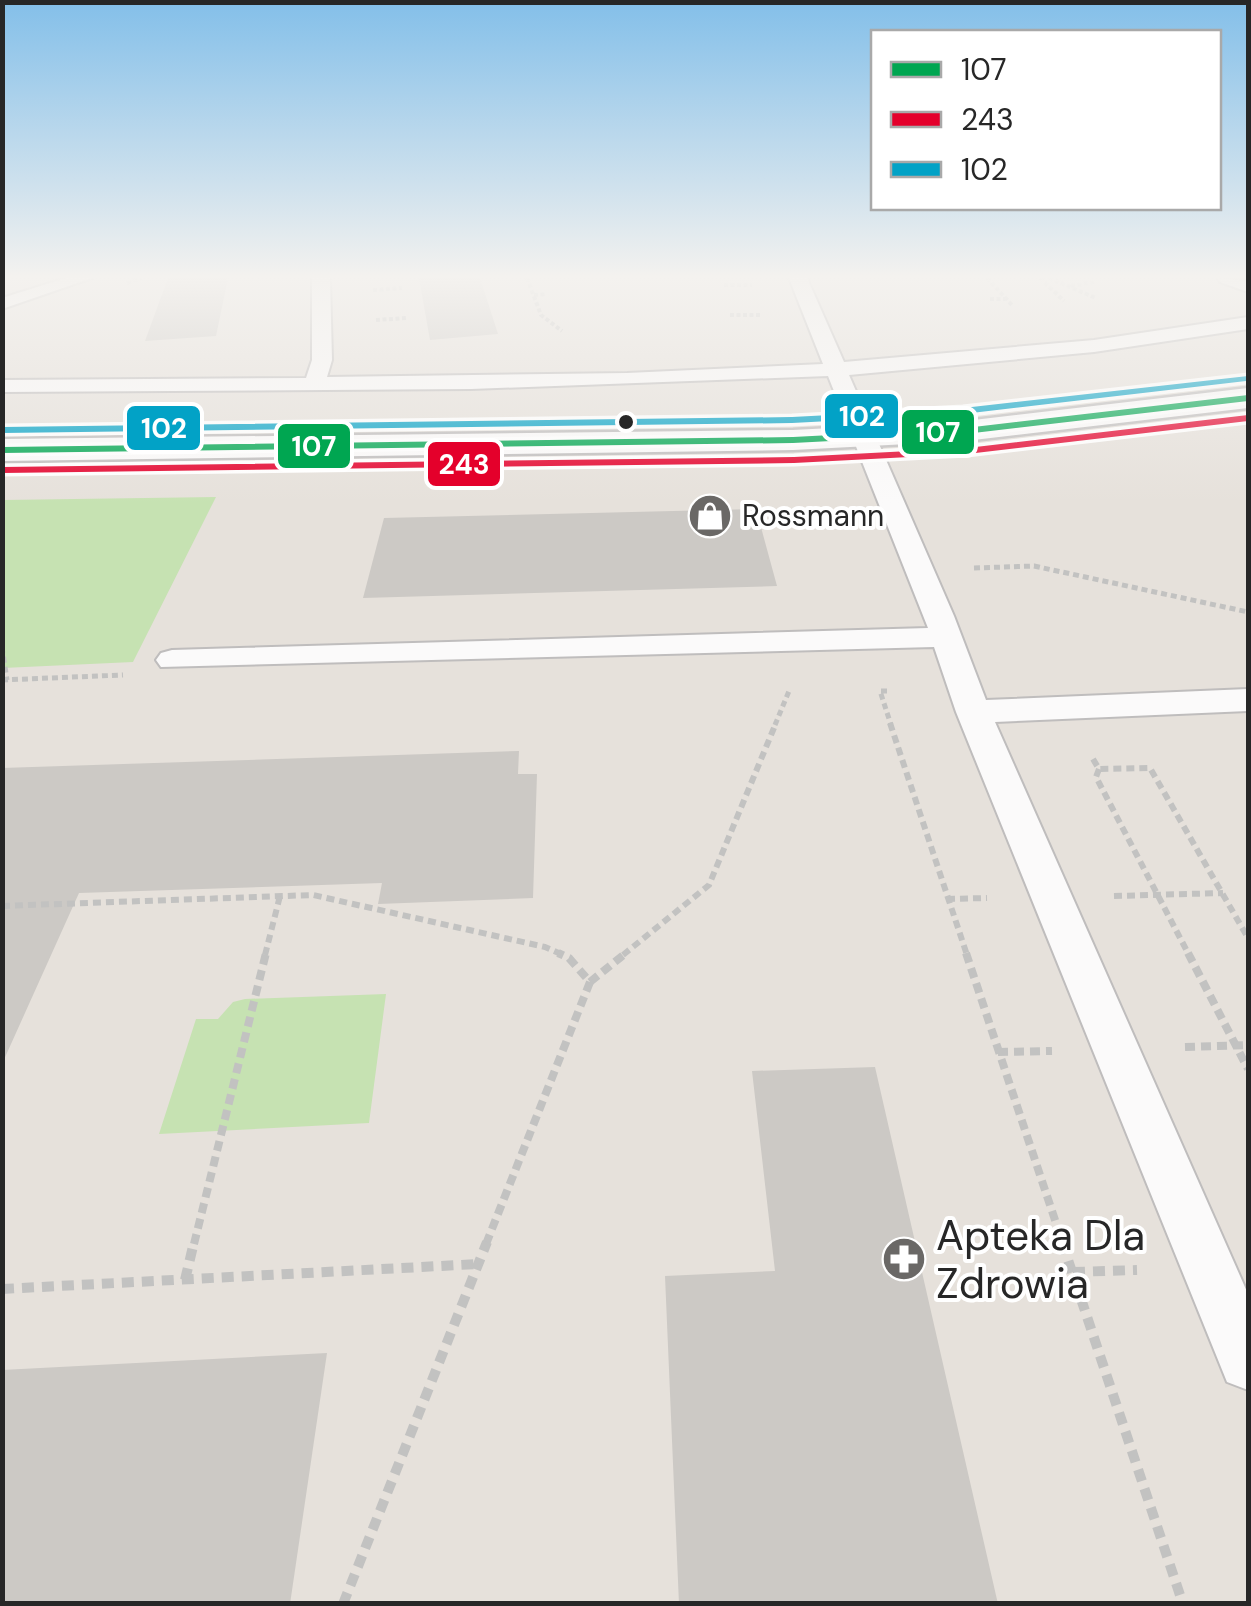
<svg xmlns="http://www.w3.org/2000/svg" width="1251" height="1606" font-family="'DM Sans',sans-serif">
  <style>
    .green { fill: #c6e2b2 }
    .building { fill: #ccc9c5 }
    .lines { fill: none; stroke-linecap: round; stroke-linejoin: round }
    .service-casing { stroke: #bfbdbd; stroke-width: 4 }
    .minor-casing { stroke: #bfbdbd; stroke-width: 5 }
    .path-far4 { stroke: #c2c2c1; stroke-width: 4; stroke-dasharray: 4 2.5; stroke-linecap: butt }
    .path-far3 { stroke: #c2c2c1; stroke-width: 5; stroke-dasharray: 6 4; stroke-linecap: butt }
    .path-far2 { stroke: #c2c2c1; stroke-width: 6; stroke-dasharray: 8 5; stroke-linecap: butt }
    .path-far1 { stroke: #c2c2c1; stroke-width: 8; stroke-dasharray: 10 6; stroke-linecap: butt }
    .path { stroke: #c2c2c1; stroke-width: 10; stroke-dasharray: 12 8; stroke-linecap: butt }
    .service { fill: #fbfafa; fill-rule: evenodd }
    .minor { fill: #fbfafa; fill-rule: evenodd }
    .bus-1-casing { stroke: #fff; stroke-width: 7 }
    .bus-2-casing { stroke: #fff; stroke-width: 7 }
    .bus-3-casing { stroke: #fff; stroke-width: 7 }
    .bus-1 { fill: #00a651; fill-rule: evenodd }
    .bus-2 { fill: #e4002b; fill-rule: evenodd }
    .bus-3 { fill: #02a2c6; fill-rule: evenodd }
    .bus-dot { fill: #272727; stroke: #fff; stroke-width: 4 }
    .labels { text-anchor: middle; stroke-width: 8; stroke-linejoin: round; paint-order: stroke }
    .far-poi-label { font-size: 30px; fill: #272727; stroke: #fff; text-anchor: start }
    .near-poi-label { font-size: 42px; fill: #272727; stroke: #fff; text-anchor: start }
    .line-badge { stroke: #fff; stroke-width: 4 }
    .badge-label { font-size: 28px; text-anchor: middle; font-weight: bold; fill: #fff }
  </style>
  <rect width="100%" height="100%" fill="#e6e1db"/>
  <g class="green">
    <polygon points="216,497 133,662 3,668 3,500"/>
    <polygon points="386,994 369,1123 159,1134 196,1019 218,1019 233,1002 245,999"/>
  </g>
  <g class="building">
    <polygon points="168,278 228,278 216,336 145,341"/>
    <polygon points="419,278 480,278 498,334 430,340"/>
    <polygon points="756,509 777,586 363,598 384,518"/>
    <polygon points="519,751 518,774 537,774 533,898 378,904 382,883 79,893 2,1064 2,768"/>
    <polygon points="875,1067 998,1604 679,1604 665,1276 775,1271 752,1071"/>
    <polygon points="327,1353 290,1604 2,1604 2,1370"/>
  </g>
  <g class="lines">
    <g class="service-casing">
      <g id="service">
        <polygon points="66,278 92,278 2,309 2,298"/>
        <polygon points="312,278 330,278 332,360 327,377 627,373 823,364 789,278 807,278 844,362 1094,340 1248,317 1248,329 1094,352 849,375 954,616 986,700 1248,689 1248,711 995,722 1248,1294 1248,1390 1227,1382 956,712 934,647 161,667 156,660 161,653 172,650 928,628 828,376 471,389 2,392 2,380 306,378 312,360"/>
        <polygon points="1217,278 1248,281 1248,292 1220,282"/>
      </g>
    </g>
    <g class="minor-casing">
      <polygon id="minor" points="1248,388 1248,408 965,441 793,450 2,461 2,439 793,430 965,421"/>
    </g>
    <g class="path-far4">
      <polyline points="527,278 541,315 562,331"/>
      <polyline points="987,278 1012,305"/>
      <polyline points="1040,278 1064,301"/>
      <polyline points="1049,278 1096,298"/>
      <polyline points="127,283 141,278"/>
      <polyline points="724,285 752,285"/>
      <polyline points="1071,286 1094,282"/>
      <polyline points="373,290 402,288"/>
      <polyline points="534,295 546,294"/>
      <polyline points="990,299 1005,299"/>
      <polyline points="730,315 760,315"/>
      <polyline points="376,320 407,318"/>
    </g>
    <g class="path-far3">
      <polyline points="974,568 1034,566 1248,612"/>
      <polyline points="2,647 7,680"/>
      <polyline points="2,680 123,675"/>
      <polyline points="887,691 880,691 891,725"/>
      <polyline points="775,725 789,691"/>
    </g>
    <g class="path-far2">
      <polyline points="890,723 967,955"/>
      <polyline points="1093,759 1099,769 1150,768 1248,938"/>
      <polyline points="1099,769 1096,777 1189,955"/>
      <polyline points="1114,896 1223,893"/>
      <polyline points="947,899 987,898"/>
      <polyline points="2,906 313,895 545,947 563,955"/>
      <polyline points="265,955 280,896"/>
      <polyline points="623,955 709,885 776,723"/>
    </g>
    <g class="path-far1">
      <polyline points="966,953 1063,1244"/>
      <polyline points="1188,953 1248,1069"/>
      <polyline points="590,982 626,953"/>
      <polyline points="1185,1047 1248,1045"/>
      <polyline points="998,1052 1052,1051"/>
      <polyline points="194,1244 266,953"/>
      <polyline points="486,1244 590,982 569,958 558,953"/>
    </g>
    <g class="path">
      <polyline points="1062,1242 1183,1604"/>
      <polyline points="1073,1272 1137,1270"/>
      <polyline points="185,1280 194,1242"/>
      <polyline points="2,1289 478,1264"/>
      <polyline points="343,1604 487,1242"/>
    </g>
    <use href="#service" class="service"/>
    <use href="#minor" class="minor"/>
    <g class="bus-1-casing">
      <polygon id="bus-1" points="1248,395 1248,401 965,434 793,443 2,453 2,447 793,437 965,428"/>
    </g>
    <g class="bus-2-casing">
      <polygon id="bus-2" points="1248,415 1248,421 967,454 794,463 2,473 2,467 794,457 967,448"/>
    </g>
    <g class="bus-3-casing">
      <polygon id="bus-3" points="1248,376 1248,380 1246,381 963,414 792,423 2,433 2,427 792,417 963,408"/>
    </g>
    <use href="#bus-1" class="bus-1"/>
    <use href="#bus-2" class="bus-2"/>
    <use href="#bus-3" class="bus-3"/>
  </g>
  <linearGradient id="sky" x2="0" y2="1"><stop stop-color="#83bfe9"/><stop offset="0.55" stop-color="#f4f2ef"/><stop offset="1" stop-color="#f4f2ef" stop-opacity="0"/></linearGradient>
  <rect width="1251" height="503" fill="url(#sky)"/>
  <defs>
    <g id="shop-disc" transform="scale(2.25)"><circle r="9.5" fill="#6a6866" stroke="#fff"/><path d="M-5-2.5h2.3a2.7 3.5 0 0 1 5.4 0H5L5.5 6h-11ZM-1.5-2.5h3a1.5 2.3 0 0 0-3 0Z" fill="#fff"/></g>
    <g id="pharmacy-disc" transform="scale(2.25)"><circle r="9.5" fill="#6a6866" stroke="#fff"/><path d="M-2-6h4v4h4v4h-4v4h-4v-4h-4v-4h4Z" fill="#fff"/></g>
  </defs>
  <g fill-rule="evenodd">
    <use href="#shop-disc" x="710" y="516"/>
    <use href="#pharmacy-disc" x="904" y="1259"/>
  </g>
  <circle class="bus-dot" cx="626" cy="422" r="9"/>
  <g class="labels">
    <g class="far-poi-label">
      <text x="742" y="526">Rossmann</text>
    </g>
    <g class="near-poi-label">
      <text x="936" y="1250">Apteka Dla<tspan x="936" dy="48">Zdrowia</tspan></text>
    </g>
  </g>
  <g class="line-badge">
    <rect x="823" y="392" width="77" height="48" rx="10" fill="#02a2c6"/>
    <rect x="125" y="404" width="77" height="48" rx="10" fill="#02a2c6"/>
    <rect x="900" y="408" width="76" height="48" rx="10" fill="#00a651"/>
    <rect x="276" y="422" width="76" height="48" rx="10" fill="#00a651"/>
    <rect x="426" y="440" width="76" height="48" rx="10" fill="#e4002b"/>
  </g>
  <g class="badge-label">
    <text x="862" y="426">102</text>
    <text x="164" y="438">102</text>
    <text x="938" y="442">107</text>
    <text x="314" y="456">107</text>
    <text x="464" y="474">243</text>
  </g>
  <rect width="1251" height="1606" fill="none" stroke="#272727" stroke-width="10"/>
  <rect x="871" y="30" width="350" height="180" fill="#ffffff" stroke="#a9a9a9" stroke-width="2.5"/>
  <rect x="891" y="62" width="50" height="15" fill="#00a651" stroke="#a9a9a9" stroke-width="2.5"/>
  <text x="961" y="80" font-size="30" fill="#272727">107</text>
  <rect x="891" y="112" width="50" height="15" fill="#e4002b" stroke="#a9a9a9" stroke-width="2.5"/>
  <text x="961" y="130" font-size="30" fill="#272727">243</text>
  <rect x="891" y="162" width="50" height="15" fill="#02a2c6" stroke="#a9a9a9" stroke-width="2.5"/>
  <text x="961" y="180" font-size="30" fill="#272727">102</text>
</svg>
